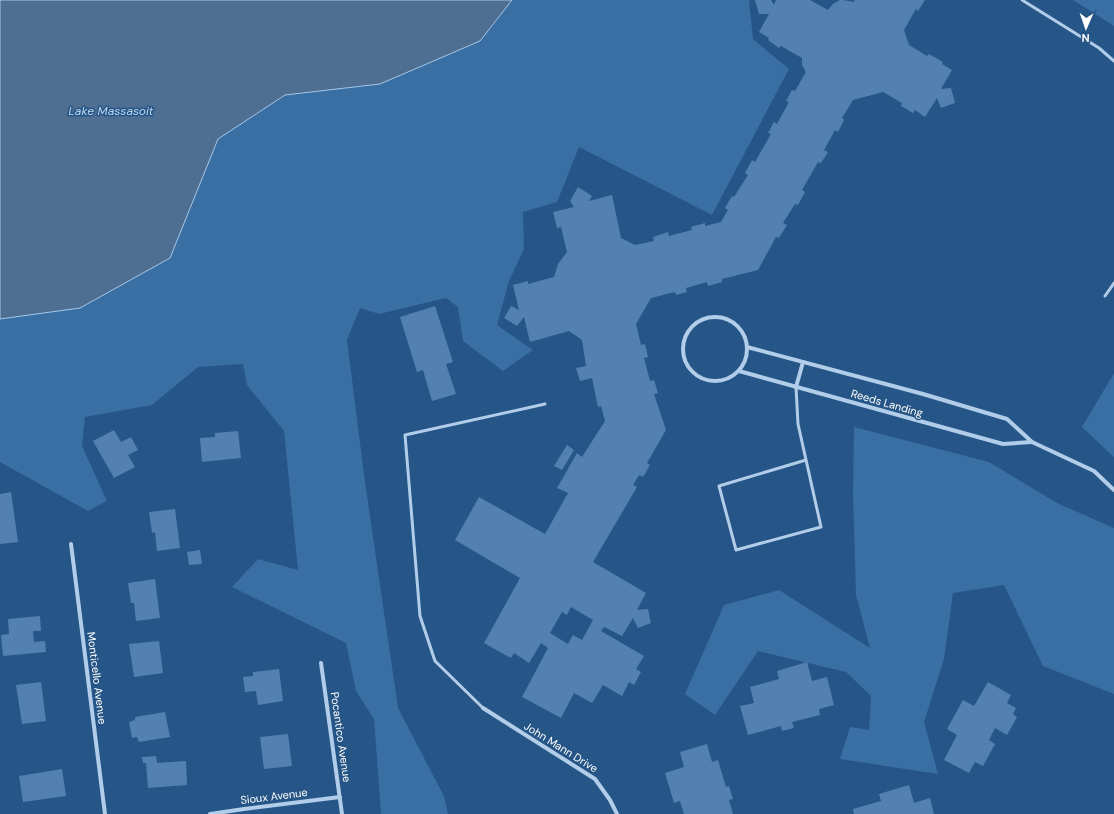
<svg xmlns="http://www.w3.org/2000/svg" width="1114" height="814" font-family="'DM Sans',sans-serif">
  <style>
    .green { fill: #3a6fa4 }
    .water { fill: #4e6f92; stroke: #a6c8e9 }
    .building { fill: #5281b1; fill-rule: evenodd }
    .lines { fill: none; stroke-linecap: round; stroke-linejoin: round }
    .lane { stroke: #b1cde9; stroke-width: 3 }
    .street { stroke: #b1cde9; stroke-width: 4 }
    .labels { text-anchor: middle; stroke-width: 3; stroke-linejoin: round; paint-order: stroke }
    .street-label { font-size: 11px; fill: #fff; stroke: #265587 }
    .water-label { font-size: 12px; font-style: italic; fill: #bdd7f0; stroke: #265587 }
  </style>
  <rect width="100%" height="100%" fill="#265587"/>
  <g class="green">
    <polygon points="512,0 749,0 753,39 789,69 712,215 579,147 557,202 523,212 524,249 509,281 497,325 533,350 503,371 463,341 458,307 446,298 379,314 360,308 347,340 365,482 398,708 444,796 448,814 381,814 374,719 356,691 346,643 232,587 258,559 298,570 284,431 247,385 243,364 198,367 152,405 85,417 82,446 107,501 88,511 0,462 0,319 80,308 170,258 218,139 285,95 380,84 480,41"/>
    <polygon points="1073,0 1114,0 1114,26"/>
    <polygon points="1114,373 1114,457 1082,427"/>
    <polygon points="854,427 989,462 1057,503 1114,528 1114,694 1043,666 1004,585 953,593 944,659 924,722 938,774 840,759 850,727 869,730 871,696 846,672 758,651 715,715 685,694 724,605 779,590 870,648 856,595 853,496"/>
  </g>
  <polygon class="water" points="0,0 512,0 480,41 380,84 285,95 218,139 170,258 80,308 0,319"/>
  <g class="building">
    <path d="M755,0H771L774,5L776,0H810L828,10L833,4L840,0H843L854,2L855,0H925L918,11L916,9L904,30L909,45L927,56L929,54L943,62L942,64L952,70L941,89L951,88L955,103L941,108L937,98L925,117L915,110L913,113L901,106L902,103L883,92L853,100L842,118L844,120L838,132L835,130L824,150L828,152L821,163L818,162L802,190L805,192L798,205L795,204L783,223L787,225L779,238L776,237L758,270L722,279V282L708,286L707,282L686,288L687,292L676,295L675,292L651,298L636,324L641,345L645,344L648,357L644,358L650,381L654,380L658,393L654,394L666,430L647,463L650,465L643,477L639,475L633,485L637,487L593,562L646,593L637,610L648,609L651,623L638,628L633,618L622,636L604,627L601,631L644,656L636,669L641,672L634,685L629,682L622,696L603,685L592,703L574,693L561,718L522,697L548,648L541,643L529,663L514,653L511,658L484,643L520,578L455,540L479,497L545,534L568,493L557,488L577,453L582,457L605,421L601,406L598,407L592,378L580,381L576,368L586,366L582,340L569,331L530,342L524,317L517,326L504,318L511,306L519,310L513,285L528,281V284L554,277L558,264L567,252L561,227L557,228L553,212L574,207L570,201L578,187L592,196L589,201L612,195L621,238L635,245L654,241L653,237L668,232L669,236L692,230L691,227L705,223V226L721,222L728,210L725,208L732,196L734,197L748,175L745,173L752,160L755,162L771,134L768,133L774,122L777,124L789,102L786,101L792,90L795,91L806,72L802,65V58L781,46L779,48L768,40L769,38L759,32L769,14H759ZM571,607L593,620L582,640L573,635L568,644L550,633L562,612L567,615Z"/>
    <polygon points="435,306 453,362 446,364 456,394 432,401 423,370 417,372 400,317"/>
    <polygon points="114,430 121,442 131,437 138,450 128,455 135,467 114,478 93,441"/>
    <polygon points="238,431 241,458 202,462 200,438 215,437 215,433"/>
    <polygon points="567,445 574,450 562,470 554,466"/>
    <polygon points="11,492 18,542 0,544 0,494"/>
    <polygon points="175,509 180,548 157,551 155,532 152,533 149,512"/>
    <polygon points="200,550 202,564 189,565 187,552"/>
    <polygon points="155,579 160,618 136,621 134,603 131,603 128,583"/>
    <polygon points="40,616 41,631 33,631 34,642 45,641 46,652 3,656 1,635 9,634 8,619"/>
    <polygon points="159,641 163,673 134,677 129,644"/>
    <polygon points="807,662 812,681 827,677 834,705 819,709 820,715 792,722 794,728 782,731 781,726 748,735 740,706 754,703 750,687 779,679 777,671"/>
    <polygon points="279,669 283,701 258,705 256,691 245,692 243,677 253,676 253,672"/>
    <polygon points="41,682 46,721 22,724 16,685"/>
    <polygon points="988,682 1011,695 1007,703 1016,708 1013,714 1017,717 1007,735 995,728 989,740 995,744 983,766 975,762 969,773 944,760 957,735 947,729 963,700 974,706"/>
    <polygon points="165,712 170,737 139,742 137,737 132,738 129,722 135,720 135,717"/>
    <polygon points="288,734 292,766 264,769 260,737"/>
    <polygon points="707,744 712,762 718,760 726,787 729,786 733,799 729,800 733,814 684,814 680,801 674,803 665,773 684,767 680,752"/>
    <polygon points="156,756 157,763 186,761 187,785 148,788 146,763 143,763 142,757"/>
    <polygon points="62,769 66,796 23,802 19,776"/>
    <polygon points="909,785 914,803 930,798 934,814 854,814 853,809 881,801 879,794"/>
  </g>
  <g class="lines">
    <g class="lane">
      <polyline points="1022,0 1099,48 1114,61"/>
      <polyline points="1105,296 1114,283"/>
      <polyline points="796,387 798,424 821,527 736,550 719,486 806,460"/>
      <polyline points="483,708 435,661 420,616 405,435 545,404"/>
    </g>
    <g class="street">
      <circle cx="715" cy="349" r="32"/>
      <polyline points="747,347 923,394 1007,419 1032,442 1094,471 1114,490"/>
      <polyline points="739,371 1003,444 1032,442"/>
      <polyline points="796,387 803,362"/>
      <polyline points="71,544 105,814"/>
      <polyline points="321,663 342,814"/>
      <polyline points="483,708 595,779 610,800 617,814"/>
      <polyline points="210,814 244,809 340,797"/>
    </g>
  </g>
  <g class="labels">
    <g class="street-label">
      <text transform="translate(887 403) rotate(16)" y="4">Reeds Landing</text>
      <text transform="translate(97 678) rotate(83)" y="4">Monticello Avenue</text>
      <text transform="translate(341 737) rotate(82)" y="4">Pocantico Avenue</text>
      <text transform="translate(561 747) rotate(32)" y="4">John Mann Drive</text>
      <text transform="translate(274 796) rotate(-7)" y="4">Sioux Avenue</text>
    </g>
    <g class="water-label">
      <text x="111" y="115">Lake Massasoit</text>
    </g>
  </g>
  <g transform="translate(1086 28) rotate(182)" stroke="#265587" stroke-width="3" paint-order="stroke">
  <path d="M0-3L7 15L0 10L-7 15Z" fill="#ffffff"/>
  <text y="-6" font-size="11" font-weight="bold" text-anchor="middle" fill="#ffffff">N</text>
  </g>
</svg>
